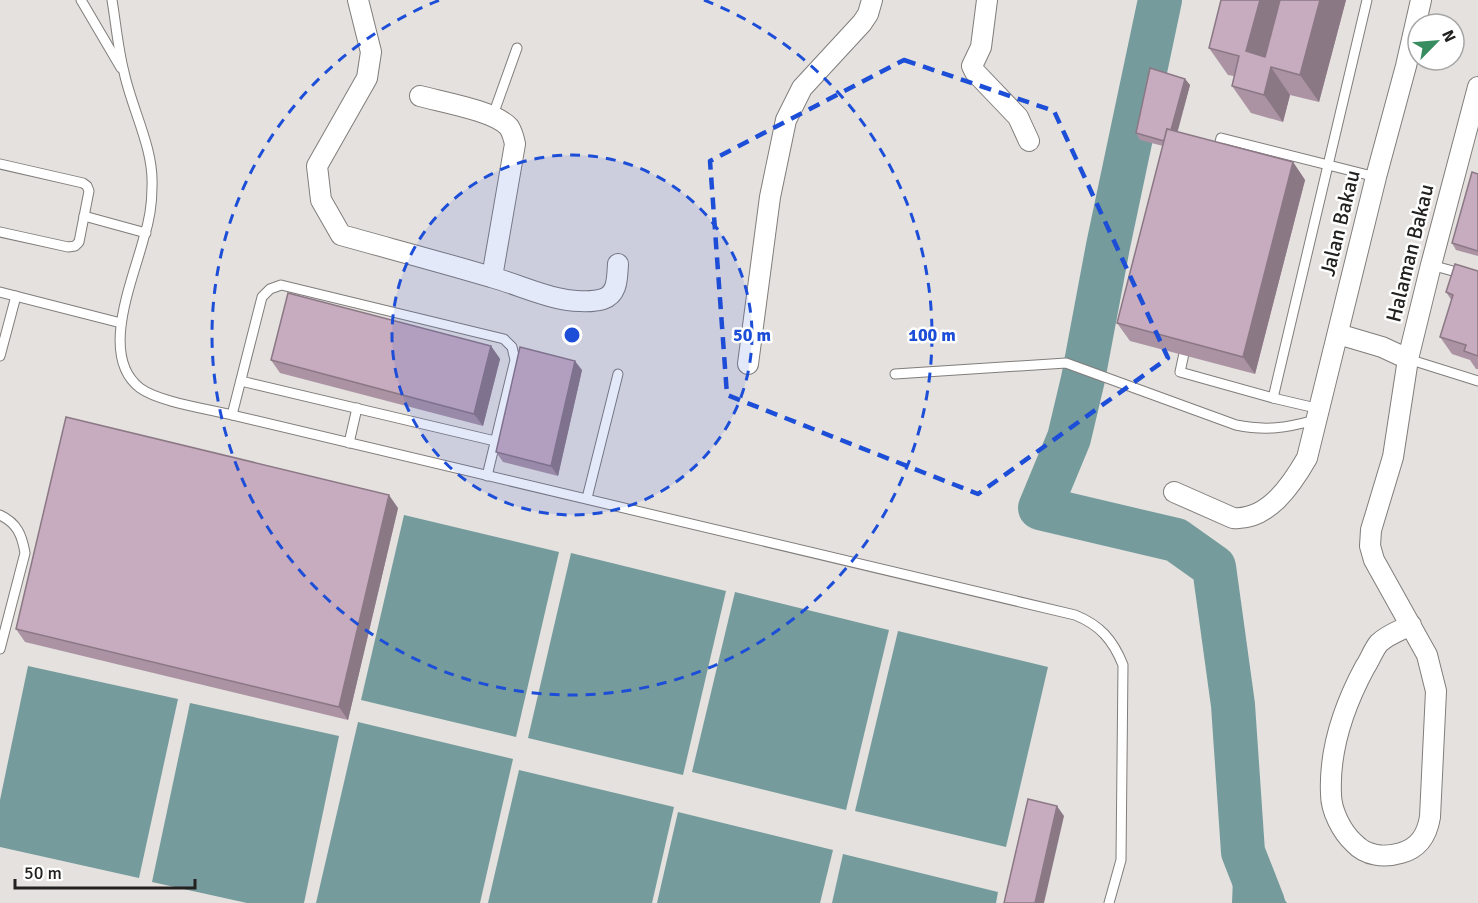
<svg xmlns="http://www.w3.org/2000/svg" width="1478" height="903" font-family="Signika,sans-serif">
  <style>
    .water { fill: #759b9c }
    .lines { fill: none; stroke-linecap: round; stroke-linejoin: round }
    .river { stroke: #759b9c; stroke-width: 44 }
    .service-casing { stroke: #807d7b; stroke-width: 11 }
    .minor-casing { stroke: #807d7b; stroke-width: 22 }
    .service { stroke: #fff; stroke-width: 9 }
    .minor { stroke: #fff; stroke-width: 20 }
    .wall { fill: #ab93a3 }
    .shaded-wall { fill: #8b7885 }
    .building { fill: #c7abbe; stroke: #8b7885; stroke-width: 1.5 }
    .marked { fill: none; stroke: #1d4ed8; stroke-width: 4.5; stroke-dasharray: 12 8; stroke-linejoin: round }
    .ring { fill: none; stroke: #1d4ed8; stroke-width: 3; stroke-dasharray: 10 8 }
    .labels { text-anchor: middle; stroke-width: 5; stroke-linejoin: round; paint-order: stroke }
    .street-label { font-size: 21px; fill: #222120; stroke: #fff }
    .centre { fill: #1d4ed8; stroke: #fff; stroke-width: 3 }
    .ring-label { font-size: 18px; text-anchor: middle; font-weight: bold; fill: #1d4ed8; stroke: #fff; stroke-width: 5; stroke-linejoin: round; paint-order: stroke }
  </style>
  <rect width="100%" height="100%" fill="#e4e1de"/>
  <g class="water">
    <polygon points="404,515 559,552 516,737 361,700"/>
    <polygon points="571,553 726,591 683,775 528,738"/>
    <polygon points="735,592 889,630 846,810 692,772"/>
    <polygon points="898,631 1048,667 1006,847 855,811"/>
    <polygon points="28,666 178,699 139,878 0,847 0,800"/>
    <polygon points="190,703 339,736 304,903 247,903 152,882"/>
    <polygon points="358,722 513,759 480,903 316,903"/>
    <polygon points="519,770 674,807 652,903 488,903"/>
    <polygon points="678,812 833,850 820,903 657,903"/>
    <polygon points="1243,852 1253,857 1287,903 1232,903 1234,854"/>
    <polygon points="843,854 998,892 996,903 832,903"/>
  </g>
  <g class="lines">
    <polyline class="river" points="1160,0 1108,246 1083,379 1069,438 1040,508 1176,540 1214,567 1233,705 1243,852 1263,903"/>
    <g class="service-casing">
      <g id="service">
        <polyline points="81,0 121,68"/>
        <path d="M112,0C116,24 118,49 124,72C132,110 154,148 152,187C152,203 149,222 144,237C134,278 98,356 140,388C159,402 208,409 232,415L1075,615C1100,625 1113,640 1123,665L1121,860L1109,903"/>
        <polyline points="493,115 517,48"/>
        <polyline points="1217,155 1221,138 1376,177"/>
        <polyline points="0,164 83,183 87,186 89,191 79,242 75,246 68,247 0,232"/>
        <polyline points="84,216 146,233"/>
        <polyline points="1431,265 1478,278"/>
        <polyline points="0,292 121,323"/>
        <polyline points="1186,344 1180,372 1273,398 1367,0"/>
        <polyline points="0,356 16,296"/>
        <polyline points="1408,359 1478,381"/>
        <path d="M895,374L1066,363L1236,425C1266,431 1286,428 1315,420"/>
        <polyline points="241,381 495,441"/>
        <polyline points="1273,398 1320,409"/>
        <polyline points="232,415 262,297 270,289 281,285 504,339 512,347 515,360 487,476"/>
        <polyline points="349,443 357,408"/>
        <polyline points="587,498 618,374"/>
        <path d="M0,515C17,523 22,535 25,553L0,649"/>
      </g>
    </g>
    <g class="minor-casing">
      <g id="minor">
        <path d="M358,0L371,52L367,78L317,166L321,200L341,235C391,249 441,262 491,277C513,283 535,293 557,298C569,301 591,303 603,299C618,294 617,278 618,264"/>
        <polyline points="987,0 981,47 972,66 975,72 1018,117 1029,141"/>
        <path d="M420,96C442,102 495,111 509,127C512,132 514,139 515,144L492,277"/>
        <polyline points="1338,334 1382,347 1408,359"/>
        <polyline points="748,364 770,197 786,120 802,88 862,23 868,14 872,0"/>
        <path d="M1174,492L1233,518C1268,521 1292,484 1307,458L1376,177L1406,66L1421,0"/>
        <path d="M1411,625C1401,630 1387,635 1379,643C1373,650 1370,660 1365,667C1344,706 1329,750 1331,794C1331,811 1342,832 1354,843C1366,856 1384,858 1401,853C1419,848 1427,835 1430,817L1436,691L1427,655L1374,560L1370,546L1371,530L1393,457L1408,359L1431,265L1478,87"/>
      </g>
    </g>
    <use href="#service" class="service"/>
    <use href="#minor" class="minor"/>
  </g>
  <g class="wall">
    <polygon points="1346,0 1319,102 1290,95 1283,122 1251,113 1232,86 1234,76 1228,75 1209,48"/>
    <polygon points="1185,79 1190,85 1177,132 1293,162 1305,180 1255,374 1130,341 1117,323 1163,146 1140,140 1136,133"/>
    <polygon points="1478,174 1478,256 1456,250 1452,243"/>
    <polygon points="1478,271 1478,369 1476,369 1470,360 1452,354 1440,337 1452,301 1446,292"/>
    <polygon points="491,346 500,359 483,426 280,373 271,360"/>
    <polygon points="582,370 558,476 503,462 496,452"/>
    <polygon points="398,508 348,720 25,642 16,629"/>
  </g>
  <g class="shaded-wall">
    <polygon points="1260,0 1287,0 1265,78 1246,51"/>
    <polygon points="1320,0 1346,0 1319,102 1300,75"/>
    <polygon points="1271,67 1290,95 1283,122 1264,95"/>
    <polygon points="1185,79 1190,85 1173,149 1168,142"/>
    <polygon points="1293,162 1305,180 1255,374 1243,357"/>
    <polygon points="491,346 500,359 483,426 474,414"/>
    <polygon points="575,361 582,370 558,476 551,466"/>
    <polygon points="389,495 398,508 348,720 339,707"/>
    <polygon points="1057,806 1064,816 1044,903 1035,903"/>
  </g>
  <g class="building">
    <polygon points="1221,0 1260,0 1246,51 1265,57 1280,0 1320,0 1300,75 1271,67 1264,95 1232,86 1239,56 1209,48"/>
    <polygon points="1150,68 1185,79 1171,130 1167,129 1164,141 1136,133"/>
    <polygon points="1167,129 1293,162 1243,357 1117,323"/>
    <polygon points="1472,172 1478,174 1478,251 1452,243"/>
    <polygon points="1455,264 1478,271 1478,356 1464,351 1466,345 1440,337 1453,295 1446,292"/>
    <polygon points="288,293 491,346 474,414 271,360"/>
    <polygon points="520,347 575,361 551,466 496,452"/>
    <polygon points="66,417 389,495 339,707 16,629"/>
    <polygon points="1028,799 1057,806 1035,903 1004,903"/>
  </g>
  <path class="marked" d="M904,60L1054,111L1168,358L978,494L727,395L710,161Z"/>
  <circle cx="572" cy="335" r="180" fill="#1d4ed8" fill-opacity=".12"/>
  <g class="ring">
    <circle cx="572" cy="335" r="180"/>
    <path d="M704 0A360 360 0 1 1 440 0"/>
  </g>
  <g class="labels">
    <g class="street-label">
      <text transform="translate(1340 223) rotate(-76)" y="7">Jalan Bakau</text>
      <text transform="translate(1410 253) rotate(-76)" y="7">Halaman Bakau</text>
    </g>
  </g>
  <circle cx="572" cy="335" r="9" class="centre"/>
  <g class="ring-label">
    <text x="752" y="341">50 m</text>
    <text x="932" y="341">100 m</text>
  </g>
  <g transform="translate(1436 42) rotate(65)"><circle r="28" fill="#ffffff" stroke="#a7a6a6" stroke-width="1.5"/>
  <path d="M0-4.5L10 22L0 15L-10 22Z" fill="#388d60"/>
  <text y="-9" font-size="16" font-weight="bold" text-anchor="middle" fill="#222120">N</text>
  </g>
  <path d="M15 879v9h180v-9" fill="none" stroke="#222120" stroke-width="3"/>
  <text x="24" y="879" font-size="18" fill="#222120" stroke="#ffffff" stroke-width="4.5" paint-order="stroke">50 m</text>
</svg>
